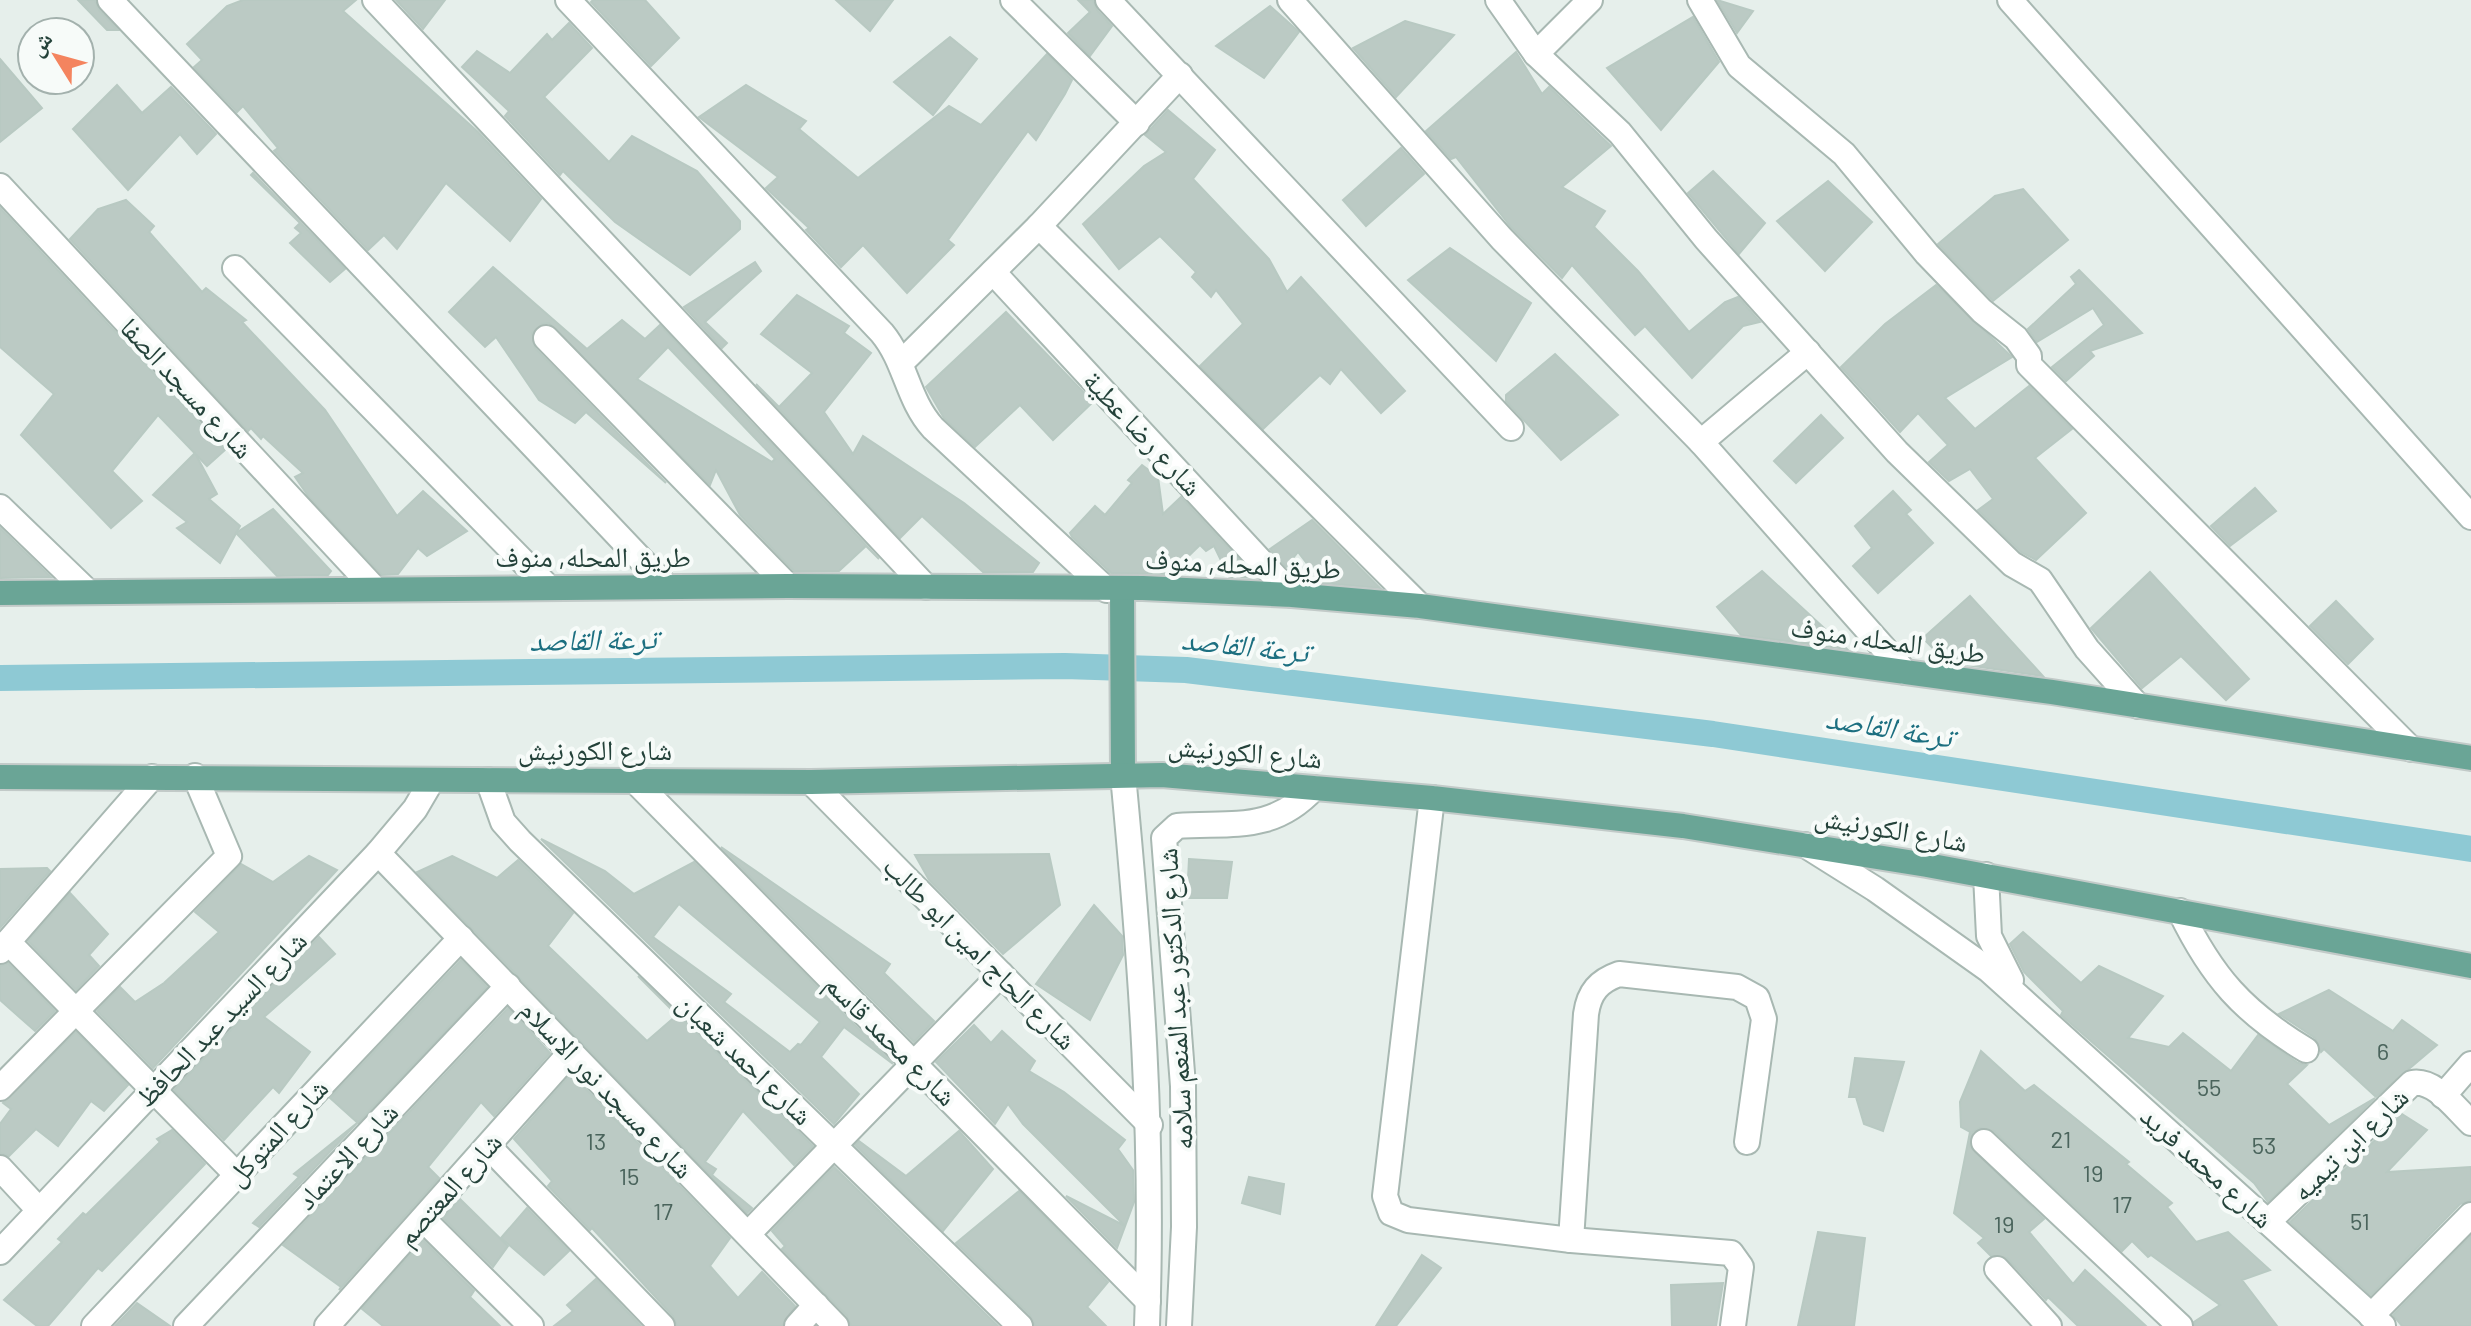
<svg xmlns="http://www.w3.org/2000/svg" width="2471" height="1326" font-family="Barlow,'Noto Naskh Arabic',sans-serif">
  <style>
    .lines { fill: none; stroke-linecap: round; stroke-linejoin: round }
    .canal { stroke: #8ec9d4; stroke-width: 26 }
    .building { fill: #bbcac4; stroke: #b8c9c2; stroke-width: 2; fill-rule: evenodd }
    .minor-casing { stroke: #a8b8b2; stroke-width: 28 }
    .major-casing { stroke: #c2cac8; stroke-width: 28 }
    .minor { stroke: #fff; stroke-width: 24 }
    .major { stroke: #6aa596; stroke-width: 24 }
    .labels { text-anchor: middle; stroke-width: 8; stroke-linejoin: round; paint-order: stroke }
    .number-label { font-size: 24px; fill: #4a645c }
    .street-label { font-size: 28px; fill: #24423a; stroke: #f7fbf9 }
    .water-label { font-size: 30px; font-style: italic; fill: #1c6f80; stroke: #f7fbf9 }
  </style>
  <rect width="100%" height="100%" fill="#e6efeb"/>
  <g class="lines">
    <polyline class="canal" points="0,678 1065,666 1186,670 1713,734 2471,849"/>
  </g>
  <g class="building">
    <polygon points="78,0 95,0 99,10 118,30 107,30"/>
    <polygon points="243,0 356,0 343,11 478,132 541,199 510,241 446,183 397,249 384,235 368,250 274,151 278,148 243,106 237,112 194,67 202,60 187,44 227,6"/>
    <polygon points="396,0 445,0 423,29"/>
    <polygon points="593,0 645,0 679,38 651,66 591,2"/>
    <polygon points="836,0 893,0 870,31"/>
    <polygon points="1078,0 1093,0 1097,10 1112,26 1090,56 1068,33 1090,12"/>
    <polygon points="1717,0 1753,11 1737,33"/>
    <polygon points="1270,6 1299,32 1264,78 1216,46"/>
    <polygon points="1693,17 1719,62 1661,130 1607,68"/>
    <polygon points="1405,21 1454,35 1396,97 1353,48"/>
    <polygon points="569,23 592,48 544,97 609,162 632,136 697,171 740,221 740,229 690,275 615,222 563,171 560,175 505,116 509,111 462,67 477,51 510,73 547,34 552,40"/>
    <polygon points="950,37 977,59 933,115 894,82"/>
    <polygon points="1516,52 1542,94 1549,87 1611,146 1562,187 1605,211 1594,227 1638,271 1689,332 1725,302 1738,297 1760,322 1743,326 1692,378 1645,326 1635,335 1572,265 1562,278 1511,227 1456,157 1451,159 1426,131"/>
    <polygon points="1047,54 1072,80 1065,94 1036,140 1028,131 948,240 954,245 907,293 863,245 841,267 806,230 809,228 766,188 778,177 699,117 746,85 806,121 799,129 858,178 949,106 981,125"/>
    <polygon points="0,59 42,108 0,142"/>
    <polygon points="117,85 142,113 171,87 216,134 197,154 180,134 128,190 73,129"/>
    <polygon points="1168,110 1215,150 1193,179 1269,259 1287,292 1301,277 1405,391 1381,413 1341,369 1330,384 1320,375 1263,429 1200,366 1243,324 1216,290 1211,297 1192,277 1196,272 1160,236 1119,269 1083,224 1144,166 1166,152 1145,135"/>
    <polygon points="1401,148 1424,174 1366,226 1343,200"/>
    <polygon points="1713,171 1765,223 1739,254 1688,193"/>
    <polygon points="253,173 345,269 330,282 290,243 301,233 295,228 300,223 251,175"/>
    <polygon points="1828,181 1872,222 1825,271 1777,221"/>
    <polygon points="2023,189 2068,240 1993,301 1938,244 1995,196"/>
    <polygon points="126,200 154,226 149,232 202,292 206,288 246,320 242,322 325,410 397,516 423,491 467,531 427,556 418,548 398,574 382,575 309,497 295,477 303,473 263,436 261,439 251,428 248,431 70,239 98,209"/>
    <polygon points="0,208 225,450 207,466 158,415 112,471 142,501 111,528 21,435 54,394 0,347"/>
    <polygon points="1450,248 1531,303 1496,361 1408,280"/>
    <polygon points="755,262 761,271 705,322 727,343 722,348 684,307"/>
    <path d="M493,267L587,349L622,320L645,339L660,325L879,559L866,546L839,571H794L740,515L716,470L710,485L549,323L542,324L532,333L535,348L666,483L586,412L575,423L539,400L496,337L485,347L449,312ZM668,347L775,459L772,462L637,379Z"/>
    <polygon points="2079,270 2142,333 2090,351 2094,356 2066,381 2052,367 2104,325 2093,308 2037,342 2028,329 2076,284 2071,277"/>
    <polygon points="1936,285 2012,357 1945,398 1975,429 2029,386 2072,429 2035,458 2086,513 2036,560 2021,552 1978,510 1993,499 1970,469 1949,481 1929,462 1948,445 1918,413 1900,432 1841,367 1885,324"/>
    <polygon points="797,295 849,326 844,333 871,353 824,412 853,454 863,436 964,503 1039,563 1033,572 983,572 922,516 900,538 756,384 779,407 812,373 761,334"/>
    <polygon points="1006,312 1093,402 1053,440 1020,405 975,447 944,418 926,387"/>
    <polygon points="1555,354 1618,415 1561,460 1506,401 1506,395"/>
    <polygon points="1821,415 1843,438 1796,483 1774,461"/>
    <polygon points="195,453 217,494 209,499 240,526 220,563 177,528 187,522 153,495"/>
    <polygon points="1142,465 1158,477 1163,514 1181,497 1256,578 1229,577 1214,546 1206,551 1200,545 1170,574 1111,573 1072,537 1070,533 1095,506 1105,515 1132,483 1128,480"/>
    <polygon points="2255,488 2276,511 2230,546 2211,526"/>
    <polygon points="1893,491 1911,510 1906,514 1933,543 1878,593 1853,566 1872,548 1855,526"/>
    <polygon points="273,509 331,571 328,575 277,576 236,533"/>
    <polygon points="1312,520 1380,588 1322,583 1298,552 1286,567 1270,549"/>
    <polygon points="0,528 51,577 0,578"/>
    <polygon points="1762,571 1847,649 1741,635 1717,607"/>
    <polygon points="2150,572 2249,679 2226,700 2181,656 2142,688 2091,628"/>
    <polygon points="1970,596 2043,676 1946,662 1923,638"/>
    <polygon points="2336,601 2373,639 2348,664 2310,626"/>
    <path d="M541,839L605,871L634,894L694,862L893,1064L844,1027L821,1057L859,1094L834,1124ZM679,904L820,1022L801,1045L798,1044L790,1052L724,1002L731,994L653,937Z"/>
    <polygon points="721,847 890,964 884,973 934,1021 914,1042"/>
    <polygon points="1049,854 1060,905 1003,954 929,880 915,855"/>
    <polygon points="309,856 337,870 153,1068 97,1011 120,987 135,1002 164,983 219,932 195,912 241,864 273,882"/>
    <polygon points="452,856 497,878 518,860 573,913 548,946 647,1041 677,1015 638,976 813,1146 794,1165 743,1111 705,1162 716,1169 712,1175 752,1208 747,1213 417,872"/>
    <polygon points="1189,859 1232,862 1227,898 1187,898"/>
    <polygon points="47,868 50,871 0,928 0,869"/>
    <polygon points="70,893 108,934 89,955 99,966 76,990 28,941"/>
    <polygon points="1094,905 1122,936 1123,955 1090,1020 1036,984"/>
    <polygon points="2023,932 2081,983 2099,966 2163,996 2128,1038 2169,1047 2183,1033 2231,1071 2258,1035 2298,1063 2307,1065 2287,1084 2329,1125 2375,1098 2268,1202 2254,1183 2061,1015 2063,1011 2024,972 2010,944"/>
    <polygon points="319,937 335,954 264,1017 310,1052 279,1093 273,1087 224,1140 174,1090"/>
    <polygon points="461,960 487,987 358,1123 330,1098"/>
    <polygon points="8,963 55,1011 35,1031 0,1000 0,966"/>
    <polygon points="2329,990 2393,1031 2402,1020 2437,1045 2376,1097 2324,1049 2321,1052 2315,1038 2279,1014"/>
    <polygon points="508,1008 550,1053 494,1116 481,1102 428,1167 439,1178 339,1290 341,1287 283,1245"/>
    <polygon points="974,1025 991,1043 1002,1031 1035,1061 1029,1071 1064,1092 1125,1140 1118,1149 1133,1170 1134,1202 1117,1248 1066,1196 1125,1226 1023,1124 1008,1104 995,1124 936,1062"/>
    <polygon points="76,1032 128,1085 104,1111 91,1101 58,1146 36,1129 9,1156 0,1153 0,1124 11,1109 3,1103"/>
    <polygon points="1981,1051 2025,1091 2034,1085 2129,1162 2126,1164 2172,1203 2167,1207 2196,1242 2228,1232 2270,1270 2242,1280 2277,1326 2195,1326 2194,1322 2220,1305 2151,1255 2148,1257 2132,1241 2122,1251 1994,1131 1980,1128 1973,1132 1970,1147 2044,1219 2029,1232 2073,1284 2085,1270 2146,1326 2078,1326 2048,1297 2046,1300 2007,1258 1991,1256 1978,1243 1984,1238 1954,1213 1970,1132 1961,1127 1960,1102"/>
    <polygon points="1855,1058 1904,1062 1883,1131 1864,1124 1856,1097 1849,1097"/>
    <polygon points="571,1074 730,1238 710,1266 738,1298 762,1272 795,1306 782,1326 677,1326 673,1316 592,1228 590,1230 548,1186 552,1181 514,1139"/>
    <polygon points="2402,1114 2427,1130 2387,1172 2471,1167 2471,1200 2460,1204 2371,1295 2290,1222"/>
    <polygon points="357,1123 259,1227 253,1223 299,1177 294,1174"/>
    <polygon points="172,1130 205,1164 102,1271 98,1268 48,1326 37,1326 4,1300 62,1242 58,1239 83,1213 86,1215 160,1142 157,1139"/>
    <polygon points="959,1131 993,1169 943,1231 855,1145 859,1141 906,1176"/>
    <polygon points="834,1167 933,1263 998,1326 851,1326 847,1316 782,1249 785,1246 772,1231"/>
    <polygon points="1249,1177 1284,1184 1280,1214 1242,1203"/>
    <polygon points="1019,1191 1108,1282 1087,1307 1106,1326 1035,1326 1030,1315 956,1243"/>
    <polygon points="460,1199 508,1246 493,1267 443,1218"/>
    <polygon points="527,1208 569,1251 544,1275 501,1238"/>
    <polygon points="1818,1232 1865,1238 1854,1326 1798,1326"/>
    <polygon points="2471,1236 2471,1326 2402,1326 2393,1315"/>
    <polygon points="423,1240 474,1291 470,1297 500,1326 383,1326 362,1309"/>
    <polygon points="1422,1255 1441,1268 1396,1326 1376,1326"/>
    <polygon points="596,1279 641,1326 554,1326 573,1311 567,1305"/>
    <polygon points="1723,1283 1716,1326 1672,1326 1671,1285"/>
    <polygon points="137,1303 170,1326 115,1326"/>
  </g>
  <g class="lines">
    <g class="minor-casing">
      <g id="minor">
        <polyline points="110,0 667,587"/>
        <polyline points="375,0 926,587"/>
        <path d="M568,0L882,333C906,362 907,399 933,428L1107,590"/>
        <polyline points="1013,0 1137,123"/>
        <polyline points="1108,0 1511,428"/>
        <polyline points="1290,0 1502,239 1701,442 1905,672"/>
        <polyline points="1498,0 1536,54 1620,133 1706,239 1897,452 2012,564 2040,580 2087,649 2138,706"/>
        <polyline points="1700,0 1739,66 1844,154 1927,254 1982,311 2016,338 2029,356 2029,365 2411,749"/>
        <polyline points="2010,0 2471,517"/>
        <polyline points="1536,54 1590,0"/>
        <polyline points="0,186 375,589"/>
        <polyline points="1039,226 1420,606"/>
        <polyline points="235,268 549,588"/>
        <polyline points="993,272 1292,595"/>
        <polyline points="546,338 788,586"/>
        <polyline points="902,362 1039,226 1180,75"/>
        <polyline points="1701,442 1808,352"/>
        <polyline points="0,507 87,591"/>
        <path d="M1123,775C1141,963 1154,1137 1147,1326"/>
        <polyline points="488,780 503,822 520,841 1020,1326"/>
        <polyline points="634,780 1148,1301"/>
        <polyline points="811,782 1150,1125"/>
        <polyline points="1432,798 1385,1196 1391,1213 1408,1220 1571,1240 1731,1253 1741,1267 1733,1326"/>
        <polyline points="1805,845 1875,889 1989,970 2383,1326"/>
        <polyline points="378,853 836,1326"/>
        <polyline points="1986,875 1989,936 2011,980"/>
        <path d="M2180,911C2212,977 2243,1012 2306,1050"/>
        <polyline points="8,942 237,1175"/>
        <polyline points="0,951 152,777"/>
        <polyline points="0,1088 229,856 195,776"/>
        <polyline points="2443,1096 2471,1064"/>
        <polyline points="1984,1142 2180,1326"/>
        <polyline points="488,1146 662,1326"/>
        <polyline points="0,1168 39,1210"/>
        <polyline points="423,1219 531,1326"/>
        <path d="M2268,1222L2412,1083C2435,1079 2455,1108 2471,1123"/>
        <polyline points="748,1234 1001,974"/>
        <path d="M1571,1240L1586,1014C1589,992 1599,981 1619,974L1737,987L1757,998L1764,1019L1747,1142"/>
        <polyline points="0,1252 378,853 415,809 432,780"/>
        <polyline points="1997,1269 2049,1326"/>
        <polyline points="2371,1316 2471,1215"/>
        <polyline points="94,1326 461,938"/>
        <polyline points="186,1326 508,986"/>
        <polyline points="327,1326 571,1052"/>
        <polyline points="797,1326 816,1305"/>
        <path d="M1179,1326L1184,1227L1183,1086L1164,838L1177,826C1232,822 1272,833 1314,788"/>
      </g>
    </g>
    <g class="major-casing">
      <g id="major">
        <polyline points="1122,588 1123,775"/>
        <polyline points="0,593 788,586 1143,588 1292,595 1420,606 2052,692 2471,758"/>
        <polyline points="0,777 811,782 1162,775 1432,798 1683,826 1927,865 2471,966"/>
      </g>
    </g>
    <use href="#minor" class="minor"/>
    <use href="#major" class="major"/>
  </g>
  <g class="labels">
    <g class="number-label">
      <text x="2383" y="1060">6</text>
      <text x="2209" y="1096">55</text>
      <text x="2061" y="1148">21</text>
      <text x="596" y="1150">13</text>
      <text x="2264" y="1154">53</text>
      <text x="2093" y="1182">19</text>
      <text x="629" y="1185">15</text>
      <text x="2122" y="1213">17</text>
      <text x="663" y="1220">17</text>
      <text x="2360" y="1230">51</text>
      <text x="2004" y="1233">19</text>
    </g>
    <g class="street-label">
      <text transform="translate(187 388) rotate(47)" y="10">شارع مسجد الصفا</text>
      <text transform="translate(1143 433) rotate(47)" y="10">شارع رضا عطية</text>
      <text x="593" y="567">طريق المحله, منوف</text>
      <text transform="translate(1243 564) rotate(3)" y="10">طريق المحله, منوف</text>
      <text transform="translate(1888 640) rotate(8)" y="10">طريق المحله, منوف</text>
      <text x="595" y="760">شارع الكورنيش</text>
      <text transform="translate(1245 752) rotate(5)" y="10">شارع الكورنيش</text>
      <text transform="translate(1891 829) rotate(10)" y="10">شارع الكورنيش</text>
      <text transform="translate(980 953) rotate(45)" y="10">شارع الحاج امين ابو طالب</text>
      <text transform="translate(1175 999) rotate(-93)" y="10">شارع الدكتور عبد المنعم سلامه</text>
      <text transform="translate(221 1019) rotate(-46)" y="10">شارع السيد عبد الحافظ</text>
      <text transform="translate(891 1040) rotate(45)" y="10">شارع محمد قاسم</text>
      <text transform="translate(745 1059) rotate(44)" y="10">شارع احمد شعبان</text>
      <text transform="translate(607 1089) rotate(46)" y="10">شارع مسجد نور الاسلام</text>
      <text transform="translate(277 1132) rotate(-47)" y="10">شارع المتوكل</text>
      <text transform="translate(2350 1144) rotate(-44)" y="10">شارع ابن تيميه</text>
      <text transform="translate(347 1156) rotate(-47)" y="10">شارع الاعتماد</text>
      <text transform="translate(2207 1167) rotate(42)" y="10">شارع محمد فريد</text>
      <text transform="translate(449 1189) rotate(-48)" y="10">شارع المعتصم</text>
    </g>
    <g class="water-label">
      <text transform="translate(593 640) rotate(-1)" y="10">ترعة القاصد</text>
      <text transform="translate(1245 646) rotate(6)" y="10">ترعة القاصد</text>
      <text transform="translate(1889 728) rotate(9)" y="10">ترعة القاصد</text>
    </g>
  </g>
  <g transform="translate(56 56) rotate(307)"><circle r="38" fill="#f7fbf9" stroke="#a3b1ad" stroke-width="2"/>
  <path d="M0-6L14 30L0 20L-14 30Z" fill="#f4845f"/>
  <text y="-12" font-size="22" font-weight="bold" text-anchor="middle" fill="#24423a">ش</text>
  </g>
</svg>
